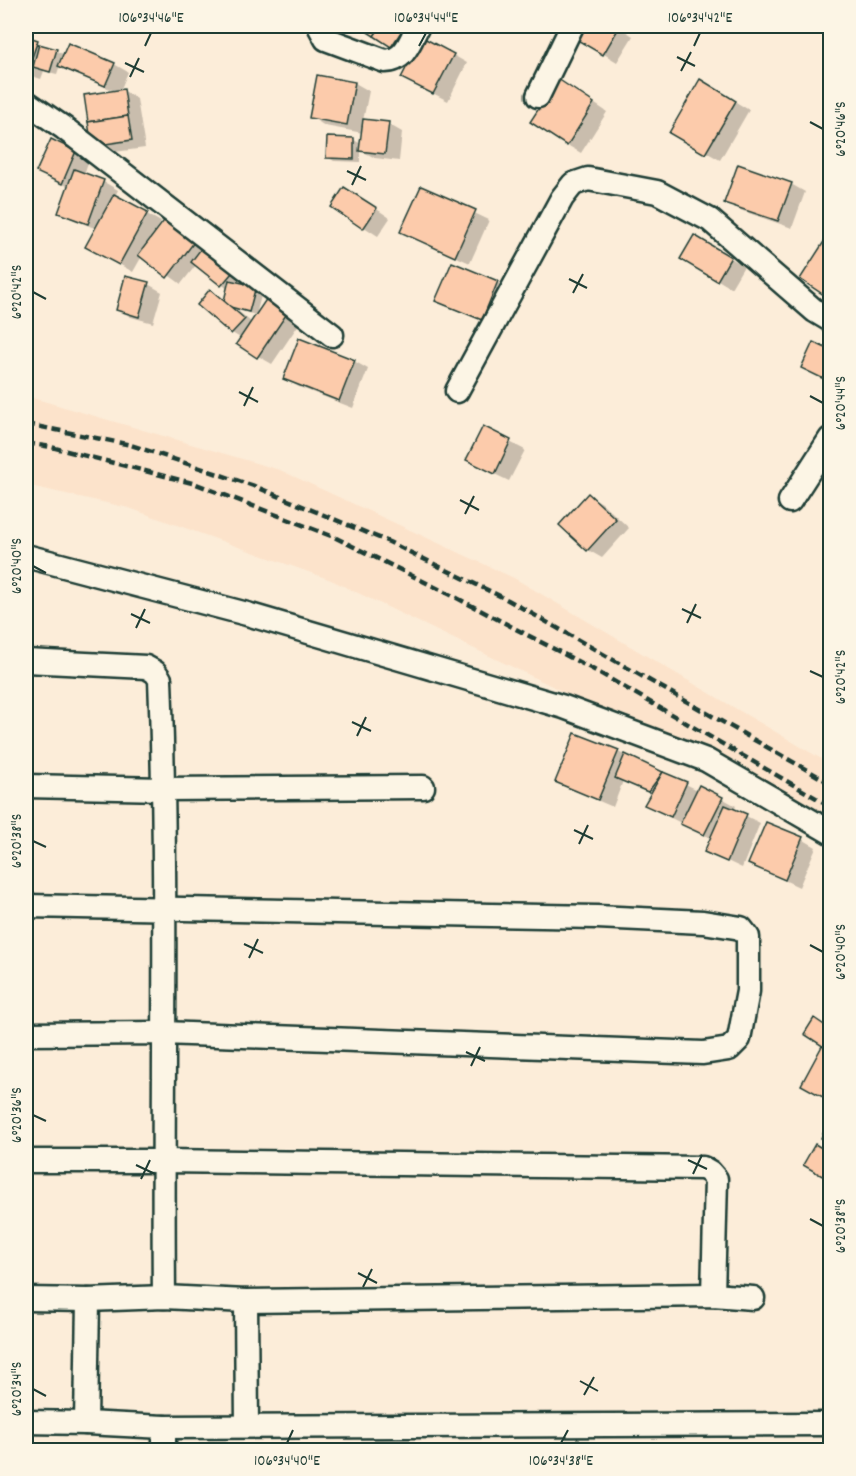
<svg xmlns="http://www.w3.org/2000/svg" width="856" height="1476" font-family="Dekko,sans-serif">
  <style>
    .built { fill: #fce3cb }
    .shadow { fill: #0003 }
    .building { fill: #fccbab; stroke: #1f3d34; stroke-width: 1.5 }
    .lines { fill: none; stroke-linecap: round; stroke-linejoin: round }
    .minor-casing { stroke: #1f3d34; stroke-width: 27 }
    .minor { stroke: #fcf5e5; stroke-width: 22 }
    .rail { stroke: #1f3d34; stroke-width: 4.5; stroke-dasharray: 9 4.5; stroke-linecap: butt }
    .ticks { fill: none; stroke: #1f3d34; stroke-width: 2 }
    .neatline { fill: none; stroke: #1f3d34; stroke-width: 2 }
    .ticks-label { font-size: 15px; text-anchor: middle; fill: #1f3d34 }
  </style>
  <rect width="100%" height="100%" fill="#fcedd9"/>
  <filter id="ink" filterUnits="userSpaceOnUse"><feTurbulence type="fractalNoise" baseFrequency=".0167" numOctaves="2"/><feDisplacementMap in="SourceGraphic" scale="12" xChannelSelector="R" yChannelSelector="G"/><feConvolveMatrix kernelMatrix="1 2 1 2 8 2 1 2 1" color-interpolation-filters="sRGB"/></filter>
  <g filter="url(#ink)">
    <polygon class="built" points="26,396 280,470 514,578 830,764 830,839 552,686 331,580 129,508 26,485"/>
    <g class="shadow">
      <polygon points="361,26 424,26 406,53"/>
      <polygon points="583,26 617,26 633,36 617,62 576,37"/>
      <polygon points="744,26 761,26 758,32"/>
      <polygon points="26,37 65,55 114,64 128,72 120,91 123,90 137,99 145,148 107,153 93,145 116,92 60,65 57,74 44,71 41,79 26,74"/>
      <polygon points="453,55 467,63 448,101 417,85"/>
      <polygon points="319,76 355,83 369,91 363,121 388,124 402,132 399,161 375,158 360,150 360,162 334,161 327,157 354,140 361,144 363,133 325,126 311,117"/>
      <polygon points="701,81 749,110 720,160 671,132"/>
      <polygon points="573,89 607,112 581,153 567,145"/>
      <polygon points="52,141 89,160 84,174 104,182 118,190 115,196 161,222 155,232 157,233 167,220 250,276 243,285 262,292 256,315 237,310 252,323 268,300 301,321 272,364 258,356 242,339 232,333 199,305 211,291 226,300 228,289 196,265 181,284 142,256 133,272 87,246 97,229 74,220 60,212 69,187 38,171"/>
      <polygon points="791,184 805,192 792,228 740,210 726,202"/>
      <polygon points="422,188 489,220 470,263 416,239"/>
      <polygon points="359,197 390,218 378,236 333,207"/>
      <polygon points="695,237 744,266 731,288 682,258"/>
      <polygon points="828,239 830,241 830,297 802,279"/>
      <polygon points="497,282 511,291 496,327 451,308 437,300"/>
      <polygon points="148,284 162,292 153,323 131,317 117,309"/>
      <polygon points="354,361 368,369 353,408 299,387 285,379"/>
      <polygon points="483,428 525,450 509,481 482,468"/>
      <polygon points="830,459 830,476 823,472"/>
      <polygon points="588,495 602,503 629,528 602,558 588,550 561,525"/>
      <polygon points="618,752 698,790 722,798 736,806 734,810 760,823 742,868 706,851 712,839 646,805 652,795 623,781 613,807 571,789 557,781"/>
      <polygon points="802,839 816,847 799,887 750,864"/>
      <polygon points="814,1020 830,1030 830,1049 806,1034"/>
      <polygon points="822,1048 830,1053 830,1100 803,1084"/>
      <polygon points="815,1146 830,1154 830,1179 805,1164"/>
    </g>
    <g class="building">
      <polygon points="358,26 381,26 374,36"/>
      <polygon points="381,26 405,26 391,47 374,36"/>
      <polygon points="581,26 620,26 603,55 574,38"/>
      <polygon points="26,36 38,40 27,72 26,72"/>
      <polygon points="422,37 454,54 433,94 401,78"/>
      <polygon points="68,43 115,63 105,86 58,66"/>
      <polygon points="39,44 57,49 50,72 33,67"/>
      <polygon points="317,75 355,82 347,125 309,118"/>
      <polygon points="558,79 594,103 567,146 530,122"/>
      <polygon points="700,79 736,101 705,154 669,133"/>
      <polygon points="124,89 128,116 88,122 84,95"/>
      <polygon points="128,116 132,140 92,146 88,122"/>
      <polygon points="363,119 389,122 385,154 359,151"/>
      <polygon points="327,137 354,138 354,159 326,158"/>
      <polygon points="51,139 76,151 62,184 36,172"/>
      <polygon points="738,164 792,183 778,221 724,203"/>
      <polygon points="74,169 104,180 88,224 58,213"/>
      <polygon points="421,186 476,210 455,257 400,232"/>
      <polygon points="344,187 377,208 363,229 331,207"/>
      <polygon points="114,194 148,212 119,265 85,247"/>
      <polygon points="166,218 195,241 167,278 138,255"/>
      <polygon points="694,235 731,257 717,281 680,259"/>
      <polygon points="827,237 830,240 830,299 800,279"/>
      <polygon points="206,242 237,267 221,286 191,262"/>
      <polygon points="452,262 498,281 482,320 435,301"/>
      <polygon points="125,276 149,282 139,317 116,310"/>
      <polygon points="229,280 256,286 249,312 223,305"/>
      <polygon points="210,289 245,319 231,334 197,305"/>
      <polygon points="267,298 288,312 257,358 236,344"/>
      <polygon points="299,338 355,360 339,401 283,379"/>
      <polygon points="813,342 830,350 830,382 801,368"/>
      <polygon points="483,426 511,440 495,474 466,460"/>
      <polygon points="588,493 616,519 587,551 559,525"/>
      <polygon points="575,733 619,750 598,800 555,782"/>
      <polygon points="625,754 663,772 648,792 615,778"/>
      <polygon points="663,772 687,782 671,817 644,805"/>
      <polygon points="699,785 723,797 704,835 680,824"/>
      <polygon points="725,805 747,814 727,862 704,852"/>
      <polygon points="766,822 803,837 785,880 748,864"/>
      <polygon points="814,1018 830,1029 830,1036 824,1047 804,1034"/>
      <polygon points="822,1046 830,1051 830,1101 801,1085"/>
      <polygon points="829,1121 830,1121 830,1143 821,1138"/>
      <polygon points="815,1144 830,1153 830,1166 824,1177 803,1165"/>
    </g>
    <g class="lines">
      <g class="minor-casing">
        <g id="minor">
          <path d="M319,26L326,39L385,61C405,61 410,41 418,26"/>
          <polyline points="538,96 572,26"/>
          <polyline points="26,102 64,128 332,335"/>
          <polyline points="457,391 562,198 573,184 588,179 657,192 710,220 815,311 830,320"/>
          <polyline points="790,501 830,439"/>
          <polyline points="26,556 247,614 564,707 706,760 830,832"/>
          <path d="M26,661L146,667L155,672L160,679C168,885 162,1091 164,1297"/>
          <polyline points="26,786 164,789 423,787"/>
          <polyline points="26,906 597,917 703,922 741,928 748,937 748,991 739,1039 729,1049 703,1053 163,1033 26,1034"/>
          <polyline points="26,1161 162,1161 703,1168 710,1172 716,1179 713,1295"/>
          <polyline points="26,1299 88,1300 164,1297 246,1301 713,1295 753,1298"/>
          <polyline points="246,1301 247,1426"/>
          <polyline points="26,1422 86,1423 164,1427 830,1424"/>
          <polyline points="86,1423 88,1300"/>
          <polyline points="164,1450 164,1427"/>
        </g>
      </g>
      <use href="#minor" class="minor"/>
      <g class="rail">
        <polyline points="26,424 131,445 254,486 389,542 508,600 830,783"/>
        <polyline points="26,443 51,447 196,484 334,537 455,597 598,672 830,806"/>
      </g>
    </g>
  </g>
  <path class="ticks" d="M145,46L151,33M419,46L426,33M694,46L700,33M677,57L695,66M125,63L144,72M681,71L691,52M130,77L139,58M810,122L823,129M347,171L366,180M352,185L361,166M569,279L587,288M33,292L46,299M573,293L583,274M239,392L258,402M810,396L823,403M244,406L253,387M460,500L479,510M465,514L474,496M33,566L46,573M682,609L701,618M131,614L150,623M687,623L696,604M136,628L145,609M810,671L823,677M352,722L371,731M357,736L366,717M574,830L593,839M33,841L46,847M579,844L588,825M244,944L263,953M810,945L823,952M249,958L258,939M466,1052L485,1061M471,1066L480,1047M33,1115L46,1121M688,1160L707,1169M136,1165L155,1174M693,1174L702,1155M141,1179L150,1160M810,1219L823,1226M358,1273L377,1283M363,1287L372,1269M580,1381L598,1391M33,1389L46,1396M584,1395L594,1377M287,1443L293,1430M561,1443L568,1430"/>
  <rect width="856" height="1476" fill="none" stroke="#fcf5e5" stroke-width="66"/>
  <rect x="33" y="33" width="790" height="1410" class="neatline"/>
  <g class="ticks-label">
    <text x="151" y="22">106°34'46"E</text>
    <text x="426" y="22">106°34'44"E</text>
    <text x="700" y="22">106°34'42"E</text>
    <text transform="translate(840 129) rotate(-90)" y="5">6°20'46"S</text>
    <text transform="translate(16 292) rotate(-90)" y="5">6°20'42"S</text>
    <text transform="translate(840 403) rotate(-90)" y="5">6°20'44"S</text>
    <text transform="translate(16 566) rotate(-90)" y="5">6°20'40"S</text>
    <text transform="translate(840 677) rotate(-90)" y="5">6°20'42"S</text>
    <text transform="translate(16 841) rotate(-90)" y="5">6°20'38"S</text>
    <text transform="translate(840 952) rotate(-90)" y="5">6°20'40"S</text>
    <text transform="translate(16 1115) rotate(-90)" y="5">6°20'36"S</text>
    <text transform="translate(840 1226) rotate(-90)" y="5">6°20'38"S</text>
    <text transform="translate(16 1389) rotate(-90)" y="5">6°20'34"S</text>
    <text x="287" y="1465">106°34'40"E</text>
    <text x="561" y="1465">106°34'38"E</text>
  </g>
</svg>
